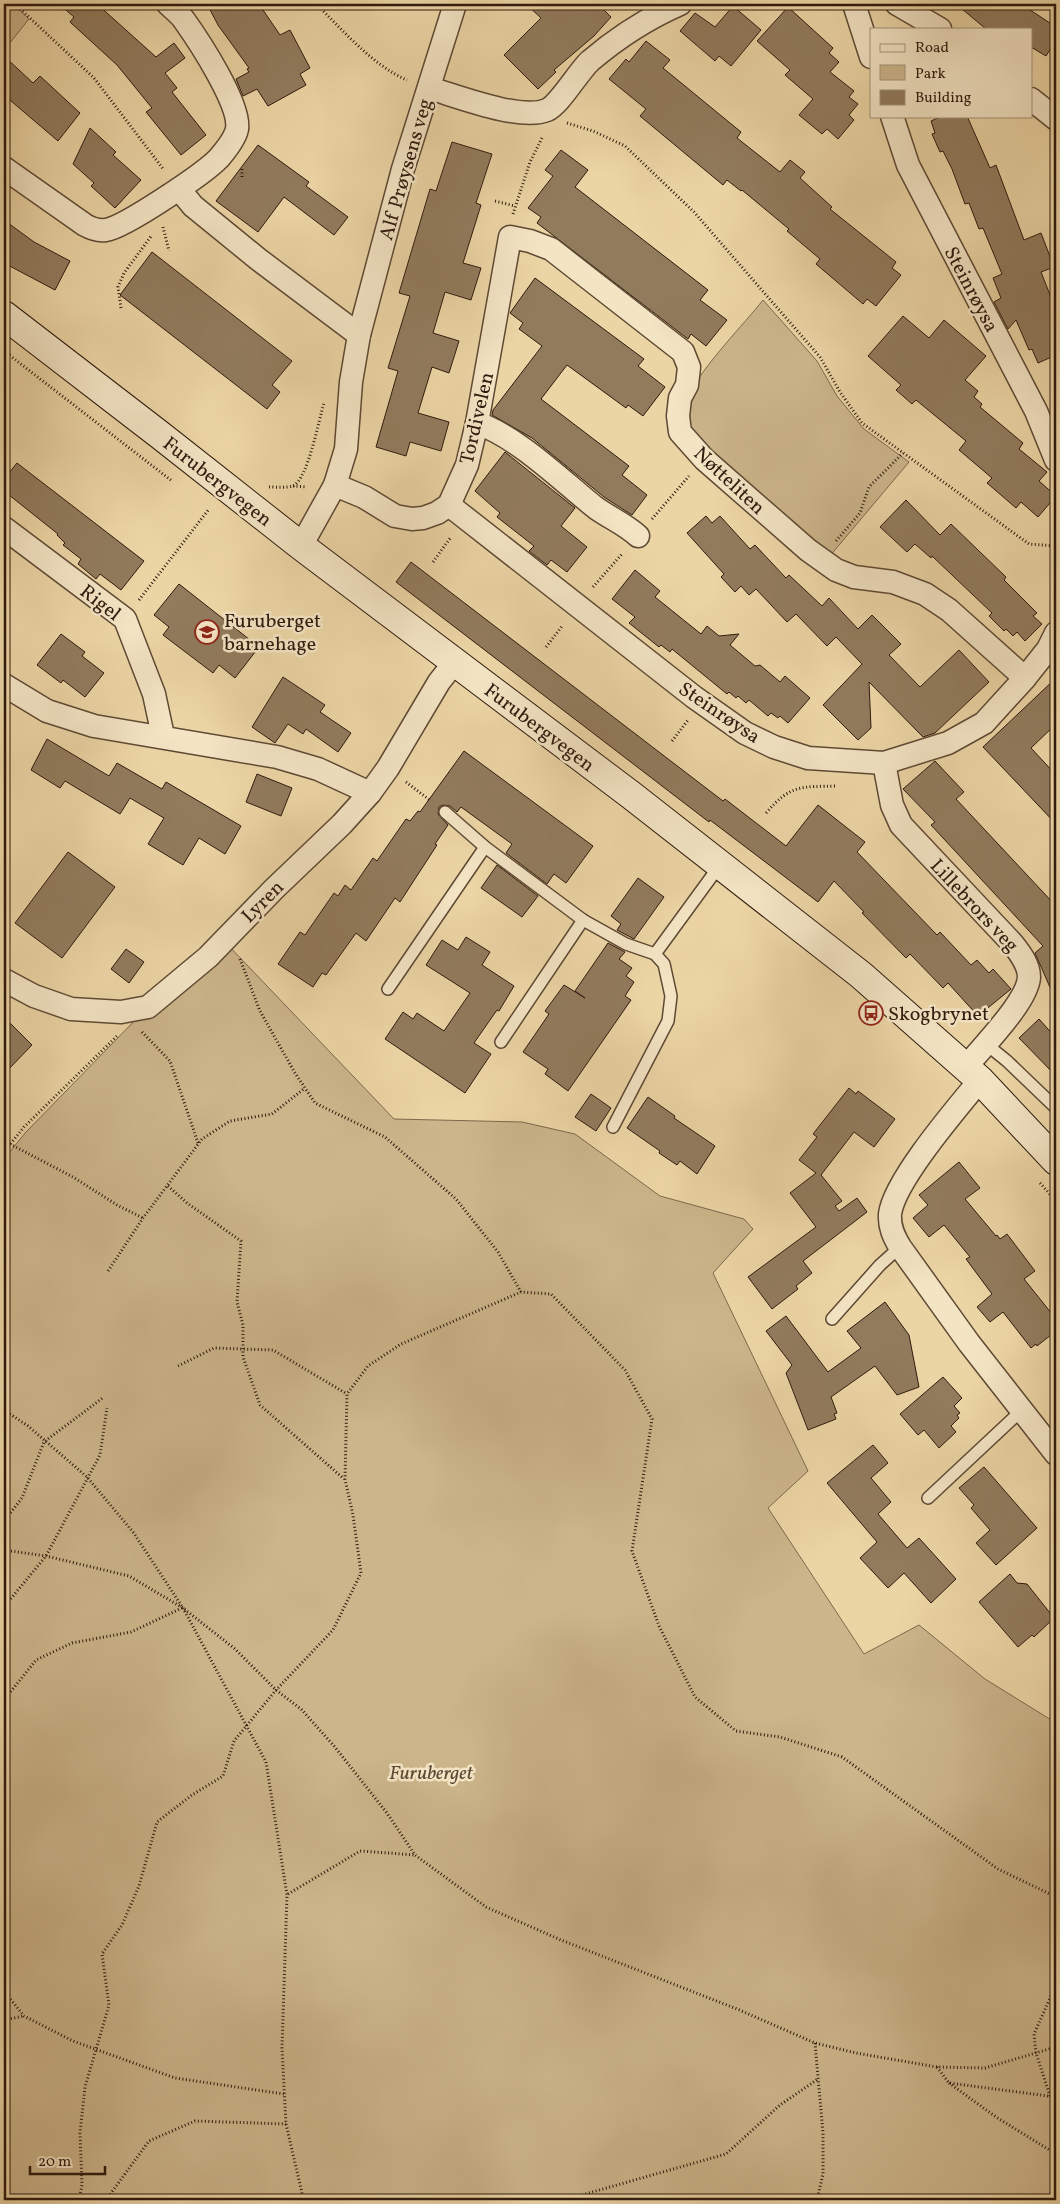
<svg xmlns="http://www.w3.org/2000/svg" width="1060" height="2204" font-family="Vollkorn,serif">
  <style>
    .green { fill: #ccb58b; stroke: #7d684c }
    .building { fill: #917b5d; stroke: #2e1a0e }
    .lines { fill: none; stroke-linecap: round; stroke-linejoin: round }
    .service-casing { stroke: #5e4934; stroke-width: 14 }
    .minor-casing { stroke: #5e4934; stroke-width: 25 }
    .secondary-casing { stroke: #2e1a0e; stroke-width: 30 }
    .path { stroke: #2e1a0e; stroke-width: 3; stroke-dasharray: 1 2.5; stroke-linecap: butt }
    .service { stroke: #f3e4c4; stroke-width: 11 }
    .minor { stroke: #f3e4c4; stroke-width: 22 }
    .secondary { stroke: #f3e4c4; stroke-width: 28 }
    .labels { text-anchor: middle; stroke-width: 5; stroke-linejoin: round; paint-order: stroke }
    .street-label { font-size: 20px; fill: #2e1a0e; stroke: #f3e4c4 }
    .poi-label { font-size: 20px; fill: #2e1a0e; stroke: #f3e4c4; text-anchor: start }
    .park-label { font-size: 20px; font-style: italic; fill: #5d4834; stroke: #f3e4c4 }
  </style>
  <rect width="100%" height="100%" fill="#ecd5a5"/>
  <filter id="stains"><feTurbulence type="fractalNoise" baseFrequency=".004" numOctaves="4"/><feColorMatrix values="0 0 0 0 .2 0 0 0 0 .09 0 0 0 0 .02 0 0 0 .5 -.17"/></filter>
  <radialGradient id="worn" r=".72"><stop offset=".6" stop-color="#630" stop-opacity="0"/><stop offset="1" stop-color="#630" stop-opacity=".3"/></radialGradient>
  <g class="green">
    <polygon points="4,4 13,4 29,19 9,44 4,40"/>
    <path d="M763,300L817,361L837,396L864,429L909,462L829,557L693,436C689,422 687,407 691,393C699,370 746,322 763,300Z"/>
    <polygon points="226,943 394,1119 522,1122 575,1134 660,1196 744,1219 753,1229 713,1273 808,1471 768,1508 864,1654 919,1625 985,1679 1056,1723 1056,2200 4,2200 4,1237 10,1230 4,1223 4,1159 26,1132 146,1009"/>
  </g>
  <g class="building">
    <polygon points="59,4 97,4 156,57 174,43 185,58 165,73 177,88 172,92 206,135 181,155 146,112 152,108 117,65 70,22 74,17"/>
    <polygon points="207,4 259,4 280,35 290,30 310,68 300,74 306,85 268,106 257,89 243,96 236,79 249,72 247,69 249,68 218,25"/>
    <polygon points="526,4 598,4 611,17 594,36 554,70 556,72 538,89 504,55 541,18"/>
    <polygon points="956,4 1021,4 1056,27 1056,40 1046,56 1031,47 1031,29 986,29"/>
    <polygon points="733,6 761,30 731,66 719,56 715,61 680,31 695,13 715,27"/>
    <polygon points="788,7 833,48 829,53 839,62 830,72 854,91 849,97 858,104 849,115 854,120 838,139 827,129 822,134 799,115 813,99 785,75 790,70 757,41"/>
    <polygon points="646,41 670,60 663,68 741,132 737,138 780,172 790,160 805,172 800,178 832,207 830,209 896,262 892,268 901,275 876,306 867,299 863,304 816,264 820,259 787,231 789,229 742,190 741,191 727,180 723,185 640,116 646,109 609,79 626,59 629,62"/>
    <polygon points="4,56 33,83 40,76 80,113 58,141 4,95"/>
    <polygon points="942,116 967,116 990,168 996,165 1024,240 1041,233 1054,267 1041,272 1056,310 1056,355 1038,363 1032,349 1029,350 1016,320 1008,329 994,302 1001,298 993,278 1002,274 983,228 979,229 969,203 965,204 952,169 943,151 940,152 932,134 935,133 931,121"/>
    <polygon points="90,128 116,152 113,155 141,180 115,208 91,186 94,183 73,164"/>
    <polygon points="452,142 492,154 476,203 481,205 463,263 481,268 471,300 445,292 433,333 459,341 449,373 432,367 418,413 449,422 441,451 410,442 406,456 376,447 398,371 388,368 410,296 399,293 430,189 436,191"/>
    <polygon points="258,145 309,182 306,186 348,217 334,235 284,197 258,232 216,201"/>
    <polygon points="561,150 588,170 575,187 708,290 700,300 727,320 706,346 691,334 688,339 537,223 541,217 528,208 553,176 545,170"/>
    <polygon points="4,220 34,242 70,261 55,290 4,263"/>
    <polygon points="152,252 292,361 272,385 280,392 267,409 120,295"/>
    <polygon points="535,278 644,359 638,366 665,387 643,416 628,405 626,408 567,365 541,399 629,466 622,475 647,495 632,515 604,497 532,438 492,415 493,410 542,346 519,329 523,323 510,313"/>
    <polygon points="903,316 929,338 944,320 986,356 965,380 978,391 974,397 982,404 980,407 1023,443 1019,449 1047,472 1039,481 1056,496 1038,517 1021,502 1016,508 987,483 992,478 959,450 966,441 916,400 912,404 896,390 901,385 868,356"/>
    <polygon points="505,452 575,508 561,526 587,547 567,572 551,560 547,565 529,551 534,546 497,517 500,513 475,491"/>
    <polygon points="17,463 144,561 121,590 100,574 96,579 78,564 81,559 63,545 65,543 57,535 58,534 4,491 4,479"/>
    <polygon points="906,500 940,535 951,524 1006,577 1004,580 1037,613 1033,616 1042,624 1025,641 1017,632 1013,636 1006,629 1004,631 989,616 992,613 932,556 931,558 915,544 907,552 880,527"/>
    <polygon points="706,516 712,523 720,516 750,549 755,545 786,578 789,575 822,606 829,598 858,629 872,615 901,644 889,655 920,687 959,650 989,682 935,733 923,737 869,682 871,728 858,740 823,705 862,664 836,637 827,646 796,614 787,622 756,589 749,595 741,586 735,592 721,577 724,574 687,533"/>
    <polygon points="411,562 723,801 725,799 786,846 818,805 865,842 857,852 937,935 940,932 971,965 977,960 989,973 993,969 1011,989 978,1016 948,983 943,988 910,954 906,958 862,913 864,912 834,881 818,902 710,820 709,822 396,582"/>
    <polygon points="635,570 660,591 655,597 701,634 707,626 719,636 739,634 730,645 755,666 760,665 780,682 785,676 810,698 788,723 780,716 778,718 771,713 768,716 749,700 746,703 738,696 736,698 729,692 727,694 672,649 670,652 661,645 659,647 629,623 635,617 612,599"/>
    <polygon points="179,584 259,647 235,678 219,665 213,673 163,635 169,627 154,615"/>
    <polygon points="61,634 85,652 82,656 104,673 85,697 63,680 61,683 37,665"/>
    <polygon points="283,677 325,705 320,712 351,733 338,752 306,729 303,734 288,724 275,743 252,727"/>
    <polygon points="1056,678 1056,724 1031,748 1056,775 1056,824 983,747"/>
    <polygon points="47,739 109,776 117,763 162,789 166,782 241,826 225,854 199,838 183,865 148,844 164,818 130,798 120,814 65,781 60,788 31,770"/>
    <polygon points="464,751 593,846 566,883 554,874 547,884 506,853 512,844 461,807 457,812 450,806 443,805 439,807 438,814 448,825 435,844 437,845 400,902 395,898 366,941 356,933 326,975 322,973 313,987 278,964 300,932 305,935 334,893 338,896 345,885 351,890 373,858 377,861 406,819 410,821 418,811 420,812"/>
    <polygon points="935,761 964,792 956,799 1056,906 1056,1001 1035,953 1043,946 931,825 935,822 903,789"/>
    <polygon points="257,774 292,788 281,816 246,802"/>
    <polygon points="68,852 115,887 62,958 15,923"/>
    <polygon points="497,865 538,896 522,917 481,888"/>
    <polygon points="638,878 664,897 634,939 617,930 621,924 611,916"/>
    <polygon points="466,937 490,952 482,965 514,986 499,1011 497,1010 474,1043 491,1054 465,1093 385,1039 403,1012 413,1019 417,1013 444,1031 470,993 426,965 442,940 458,950"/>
    <polygon points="608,943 625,952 619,959 632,968 626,976 634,982 625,996 631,1000 568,1091 545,1074 548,1069 523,1052 549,1014 545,1011 564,985 585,998 575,991"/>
    <polygon points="126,949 144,962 129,983 111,969"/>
    <polygon points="4,1017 32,1045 4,1074"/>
    <polygon points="1039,1019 1056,1038 1056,1076 1019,1038"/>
    <polygon points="849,1088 856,1094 858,1091 895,1119 874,1147 854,1132 821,1175 842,1201 835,1206 839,1211 857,1198 867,1212 803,1261 812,1273 796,1286 798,1289 772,1309 748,1277 816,1227 790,1193 816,1173 799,1160 817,1137 813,1134"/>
    <polygon points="591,1094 611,1108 596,1131 575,1117"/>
    <polygon points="648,1097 675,1116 674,1118 715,1146 697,1174 680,1161 677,1165 659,1153 660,1151 627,1128"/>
    <polygon points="959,1162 980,1188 965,1199 996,1236 997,1235 1000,1239 1007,1234 1035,1271 1024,1279 1056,1319 1056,1331 1037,1346 1036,1344 1031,1348 1003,1312 990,1322 977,1307 992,1294 966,1259 970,1257 944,1225 929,1237 913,1218 928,1205 919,1195"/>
    <polygon points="885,1302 909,1335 919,1387 897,1395 875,1366 831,1397 837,1413 834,1414 836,1419 808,1430 786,1373 792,1365 766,1331 786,1316 828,1372 861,1348 847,1331"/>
    <polygon points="943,1377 962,1398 954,1406 960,1413 957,1415 959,1418 951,1426 956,1432 939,1448 924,1430 918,1435 900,1414"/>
    <polygon points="873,1445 888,1463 871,1478 891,1502 878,1514 907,1548 919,1538 956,1579 931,1603 904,1573 888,1588 860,1558 877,1542 827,1483"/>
    <polygon points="984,1467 1037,1528 996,1565 976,1543 990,1530 971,1508 974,1505 959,1488"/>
    <polygon points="1010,1574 1017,1583 1027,1584 1054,1618 1034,1637 1032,1635 1018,1647 979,1602"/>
  </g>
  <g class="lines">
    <g class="service-casing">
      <g id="service">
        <polyline points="445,812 485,847 583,920 626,944 655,954 664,964 671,996 668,1021 613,1127"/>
        <polyline points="655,954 720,865"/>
        <polyline points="388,989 485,847"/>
        <polyline points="501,1042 583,920"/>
        <polyline points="986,1044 1007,1061 1056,1108"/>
        <polyline points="832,1319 880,1265 900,1247"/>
        <polyline points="928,1498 1022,1410"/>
      </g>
    </g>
    <g class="minor-casing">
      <g id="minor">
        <polyline points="854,4 871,57"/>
        <polyline points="897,4 940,29"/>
        <path d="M429,88C457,96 520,121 547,110C559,105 579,71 590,61C617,38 648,18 680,4"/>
        <polyline points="1031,99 1056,119"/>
        <polyline points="892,116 908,165 1036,411 1056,460"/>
        <path d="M4,168L85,225C92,229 98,231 106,230C125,227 205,173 219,158C225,151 235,139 237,129C241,105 199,41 184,20C180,14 173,9 168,4"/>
        <polyline points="179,189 193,206 258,259 359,335"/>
        <path d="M477,423C518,437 562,481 596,508C610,518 625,524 638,536"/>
        <polyline points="335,485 364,497 395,516 412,519 423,518 437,513 449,505 467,465 477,423 510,237 530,241 551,249 683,352 689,367 687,385 680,398 678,416 680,432 704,459 808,550 836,570 854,577 893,582 925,594 949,610 1025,678"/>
        <polyline points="449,505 694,697 745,733 774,747 808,758 884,763 948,743 984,723 1025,678 1048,649 1056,633"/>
        <polyline points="4,528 125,619 154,694 163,736"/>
        <polyline points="301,546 335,485 346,449 351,382 359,335 403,169 455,4"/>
        <polyline points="4,685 47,711 94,726 277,757 318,769 370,793"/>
        <path d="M884,763L892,805L901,825L1012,943C1019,952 1029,964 1029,977C1028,1001 982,1047 966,1067"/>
        <polyline points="4,980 34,996 71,1009 121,1012 148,1007 208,957 274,889 342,824 370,793 388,768 439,682 454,663"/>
        <path d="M980,1080C957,1108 894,1181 890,1214C889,1227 894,1237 900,1247L969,1343L1056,1454"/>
      </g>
    </g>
    <g class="secondary-casing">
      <polyline id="secondary" points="4,315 160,435 301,546 631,795 861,975 980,1080 1056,1161"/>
    </g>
    <g class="path">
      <polyline points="15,4 94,78 164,170"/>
      <path d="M316,4C342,29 373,66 407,80"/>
      <polyline points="567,123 593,131 625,146 694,212 820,357 840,392 862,423 1029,544 1056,546"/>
      <polyline points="242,177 242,168"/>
      <polyline points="495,201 515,206"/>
      <polyline points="513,214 530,162 543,136"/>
      <polyline points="163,227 169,251"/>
      <polyline points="121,308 118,287 124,273 152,235"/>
      <polyline points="4,351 172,481"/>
      <polyline points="293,486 307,487"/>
      <path d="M269,487C276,487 287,488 293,486C308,479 319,419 324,403"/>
      <polyline points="652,519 689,476"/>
      <polyline points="836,541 860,513 869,487 903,453"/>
      <polyline points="433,562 451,537"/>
      <polyline points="593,587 622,554"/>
      <polyline points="139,600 209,509"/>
      <polyline points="546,647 563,625"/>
      <polyline points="672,741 688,720"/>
      <polyline points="406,782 431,801"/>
      <path d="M766,813C791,784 801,787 837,786"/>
      <polyline points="240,959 260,1011 295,1073 315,1103 385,1137 456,1199 498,1252 521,1292"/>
      <polyline points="142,1032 170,1061 198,1143"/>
      <polyline points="10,1144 73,1177 117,1205 143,1218"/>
      <polyline points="4,1152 24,1127 118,1035"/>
      <polyline points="1040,1183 1056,1201"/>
      <polyline points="168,1186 187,1203 241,1241 237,1302 243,1325 243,1357 260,1405 344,1479"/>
      <polyline points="108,1271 143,1218 202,1139 230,1121 272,1114 305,1088"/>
      <polyline points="178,1366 214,1348 273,1350 347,1394"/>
      <polyline points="4,1410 28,1426 87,1477 133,1532 183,1608 266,1762 287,1895 282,2048 286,2124 302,2193 307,2200"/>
      <polyline points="4,1521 22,1498 44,1442 104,1397"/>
      <polyline points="4,1550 46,1556 129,1576 183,1608 235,1649 276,1690 301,1709 334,1746 387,1813 415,1855 486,1907 561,1940 737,2009 815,2043 856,2053 937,2067 985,2068 1056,2047"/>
      <polyline points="4,1607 46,1556 100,1455 107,1408"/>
      <polyline points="4,1700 36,1660 72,1643 131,1632 182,1608"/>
      <polyline points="288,1894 360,1851 415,1855"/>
      <polyline points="4,1991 24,2016 73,2041 175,2078 284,2094"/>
      <polyline points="4,2020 24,2016"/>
      <polyline points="815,2043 823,2133 823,2174 817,2200"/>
      <polyline points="937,2067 949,2083 1056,2097"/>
      <polyline points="949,2083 996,2117 1056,2154"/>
      <polyline points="1050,2096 1036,2053 1034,2034 1056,1985"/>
      <polyline points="79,2200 82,2185 80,2133 85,2087 109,2005 102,1954 122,1925 139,1886 157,1822 192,1795 223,1776 234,1741 276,1690 333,1630 361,1573 353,1515 345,1479 347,1394 368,1366 401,1344 521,1292 551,1294 625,1370 652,1419 632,1551 659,1626 695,1697 736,1731 780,1737 842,1757 998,1869 1056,1897"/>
      <polyline points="106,2200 149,2141 195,2121 286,2124"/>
      <polyline points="573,2200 582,2195 726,2154 780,2105 818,2079"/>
    </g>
    <use href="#service" class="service"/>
    <use href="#minor" class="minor"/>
    <use href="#secondary" class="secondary"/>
  </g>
  <defs>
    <g id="school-ring" transform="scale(1.25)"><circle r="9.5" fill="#f3e4c4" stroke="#8f2418" stroke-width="1.5"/><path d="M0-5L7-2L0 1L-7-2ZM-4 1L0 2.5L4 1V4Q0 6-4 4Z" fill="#8f2418"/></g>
    <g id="bus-ring" transform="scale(1.25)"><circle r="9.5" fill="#f3e4c4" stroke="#8f2418" stroke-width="1.5"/><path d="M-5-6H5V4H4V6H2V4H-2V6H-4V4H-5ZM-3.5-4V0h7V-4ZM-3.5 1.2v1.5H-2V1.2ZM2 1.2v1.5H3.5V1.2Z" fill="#8f2418"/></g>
  </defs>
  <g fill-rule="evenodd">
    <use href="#school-ring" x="207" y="632"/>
    <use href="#bus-ring" x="871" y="1013"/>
  </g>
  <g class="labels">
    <g class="street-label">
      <text transform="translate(405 169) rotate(-74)" y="7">Alf Prøysens veg</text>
      <text transform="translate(972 289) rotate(62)" y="7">Steinrøysa</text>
      <text transform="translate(476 418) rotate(-77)" y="7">Tordivelen</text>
      <text transform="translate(730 480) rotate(43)" y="7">Nøtteliten</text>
      <text transform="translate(218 481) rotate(38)" y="7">Furubergvegen</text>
      <text transform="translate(101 602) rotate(38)" y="7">Rigel</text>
      <text transform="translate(720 712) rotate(34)" y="7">Steinrøysa</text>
      <text transform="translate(540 727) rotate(37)" y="7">Furubergvegen</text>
      <text transform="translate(262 901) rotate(-45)" y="7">Lyren</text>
      <text transform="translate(975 905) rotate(47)" y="7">Lillebrors veg</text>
    </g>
    <g class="poi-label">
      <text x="224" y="627">Furuberget<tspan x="224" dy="23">barnehage</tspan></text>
      <text x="888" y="1020">Skogbrynet</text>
    </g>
    <g class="park-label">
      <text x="431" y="1779">Furuberget</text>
    </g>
  </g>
  <rect width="1060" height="2204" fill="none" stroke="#ecd5a5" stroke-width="20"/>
  <rect x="5" y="5" width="1050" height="2194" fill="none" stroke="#2e1a0e" stroke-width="2.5"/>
  <rect x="10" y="10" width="1040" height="2184" fill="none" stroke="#2e1a0e"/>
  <rect x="870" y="28" width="162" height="90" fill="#f3e4c4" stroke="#a4937b"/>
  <rect x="880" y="44" width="25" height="8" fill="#f3e4c4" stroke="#a4937b"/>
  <text x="915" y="52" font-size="15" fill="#2e1a0e">Road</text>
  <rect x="880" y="65" width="25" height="15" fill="#ccb58b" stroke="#a4937b"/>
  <text x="915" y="78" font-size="15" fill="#2e1a0e">Park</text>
  <rect x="880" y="90" width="25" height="15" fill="#917b5d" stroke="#a4937b"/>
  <text x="915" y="102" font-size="15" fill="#2e1a0e">Building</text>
  <path d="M30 2166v8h75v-8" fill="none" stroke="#2e1a0e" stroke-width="2.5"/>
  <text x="38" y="2166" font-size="15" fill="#2e1a0e" stroke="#f3e4c4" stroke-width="4" paint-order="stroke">20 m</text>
  <rect width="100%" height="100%" filter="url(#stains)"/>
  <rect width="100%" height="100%" fill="url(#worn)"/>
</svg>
